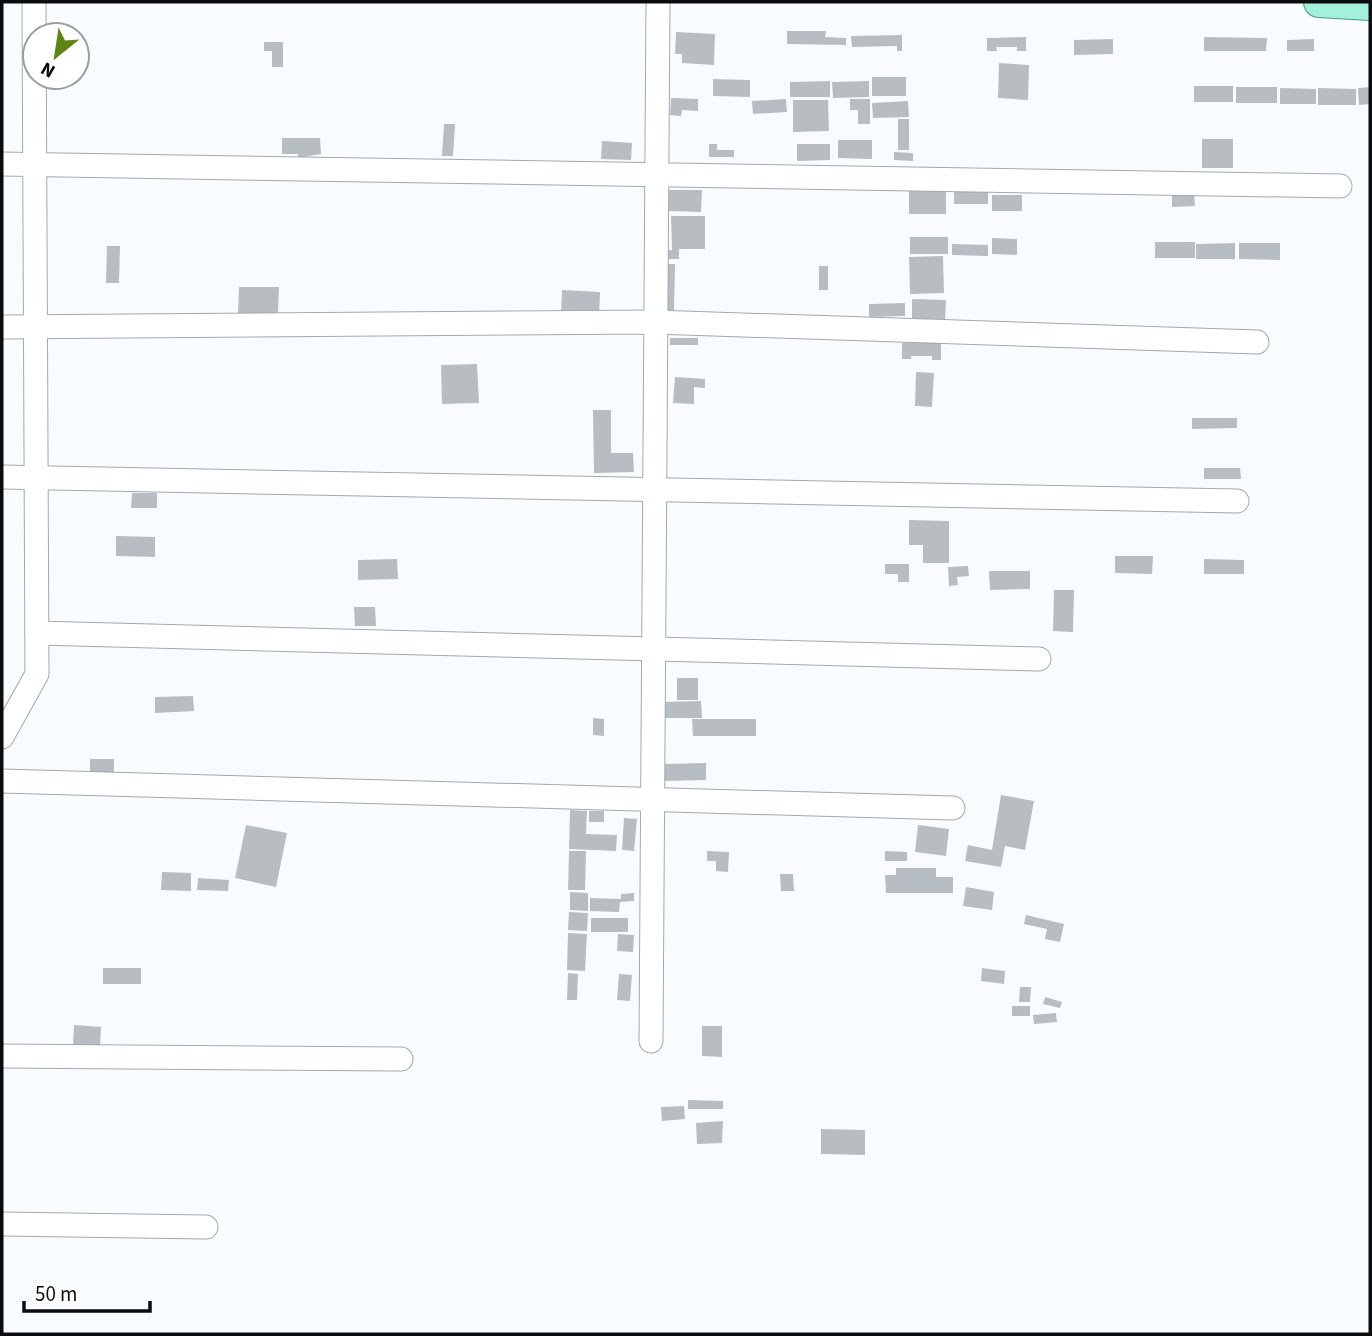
<svg xmlns="http://www.w3.org/2000/svg" width="1372" height="1336" font-family="'Source Sans 3',sans-serif">
  <style>
    .building { fill: #b8bdc2 }
    .lines { fill: none; stroke-linecap: round; stroke-linejoin: round }
    .minor-casing { stroke: #a3a8ad; stroke-width: 25 }
    .major-casing { stroke: #479b84; stroke-width: 32 }
    .minor { stroke: #fff; stroke-width: 23 }
    .major { stroke: #a4f1db; stroke-width: 30 }
  </style>
  <rect width="100%" height="100%" fill="#f9fcff"/>
  <g class="building">
    <polygon points="787,31 826,31 825,37 846,38 846,45 787,44"/>
    <polygon points="676,32 715,34 714,65 682,63 682,54 675,54"/>
    <polygon points="902,35 902,51 897,51 897,46 852,47 851,36"/>
    <polygon points="1026,37 1026,51 1017,51 1017,47 996,47 997,51 987,51 987,38"/>
    <polygon points="1204,37 1267,38 1266,51 1204,51"/>
    <polygon points="1113,39 1113,54 1074,55 1074,40"/>
    <polygon points="1314,39 1314,51 1287,51 1287,40"/>
    <polygon points="264,42 283,42 283,67 272,67 272,51 264,51"/>
    <polygon points="999,63 1029,65 1028,100 998,98"/>
    <rect x="872" y="77" width="34" height="19"/>
    <polygon points="713,79 750,80 750,97 713,96"/>
    <polygon points="830,81 830,97 790,97 790,82"/>
    <polygon points="869,81 869,97 833,98 832,82"/>
    <rect x="1194" y="86" width="39" height="16"/>
    <rect x="1236" y="87" width="41" height="16"/>
    <polygon points="1370,87 1370,104 1359,105 1358,88"/>
    <polygon points="1280,88 1316,89 1316,104 1280,104"/>
    <polygon points="1318,88 1356,89 1356,105 1318,105"/>
    <polygon points="671,98 698,99 698,111 682,110 681,116 670,115"/>
    <polygon points="786,99 787,112 753,114 752,101"/>
    <polygon points="850,99 870,99 870,124 858,124 858,110 850,110"/>
    <polygon points="793,100 828,100 829,131 793,132"/>
    <polygon points="908,101 909,117 873,118 872,103"/>
    <rect x="898" y="119" width="11" height="31"/>
    <polygon points="444,124 455,124 453,156 442,156"/>
    <polygon points="282,138 320,138 321,154 298,158 298,154 282,154"/>
    <rect x="1202" y="139" width="31" height="29"/>
    <polygon points="838,140 872,140 872,159 838,158"/>
    <polygon points="602,141 632,143 631,160 601,159"/>
    <polygon points="709,144 717,144 717,150 734,150 734,157 709,157"/>
    <polygon points="797,144 830,144 830,160 797,161"/>
    <polygon points="894,152 913,153 913,161 894,160"/>
    <polygon points="667,190 702,190 701,212 667,211"/>
    <rect x="909" y="191" width="37" height="23"/>
    <rect x="954" y="191" width="34" height="13"/>
    <polygon points="1194,194 1195,206 1172,207 1172,195"/>
    <rect x="992" y="195" width="30" height="16"/>
    <polygon points="671,216 705,216 705,249 679,249 679,259 662,259 662,250 672,250"/>
    <rect x="910" y="237" width="38" height="17"/>
    <polygon points="992,238 1017,239 1017,255 992,254"/>
    <rect x="1155" y="242" width="40" height="16"/>
    <polygon points="1235,243 1235,259 1196,259 1196,244"/>
    <polygon points="1239,243 1280,243 1280,260 1239,259"/>
    <polygon points="952,244 988,245 988,256 952,255"/>
    <polygon points="107,246 120,246 119,283 106,283"/>
    <polygon points="943,256 944,293 910,294 909,257"/>
    <polygon points="662,264 675,264 674,312 661,312"/>
    <rect x="819" y="266" width="9" height="24"/>
    <polygon points="239,287 279,287 278,314 238,313"/>
    <polygon points="562,290 600,292 599,317 561,315"/>
    <polygon points="912,299 946,300 945,322 912,321"/>
    <polygon points="905,303 905,316 869,317 869,304"/>
    <rect x="670" y="338" width="28" height="7"/>
    <polygon points="902,343 941,343 941,360 932,360 932,356 911,356 911,359 902,359"/>
    <polygon points="477,364 479,403 442,404 441,365"/>
    <polygon points="916,372 934,373 932,407 915,406"/>
    <polygon points="675,377 705,379 705,388 694,387 694,404 673,403"/>
    <polygon points="593,410 611,410 611,453 633,453 634,472 594,473"/>
    <polygon points="1192,418 1237,418 1237,428 1192,429"/>
    <polygon points="1204,468 1240,468 1241,479 1204,479"/>
    <polygon points="132,493 157,493 157,508 131,508"/>
    <polygon points="909,520 949,521 949,563 923,563 923,545 909,545"/>
    <polygon points="116,536 155,537 155,557 116,556"/>
    <polygon points="1115,556 1153,556 1152,574 1115,573"/>
    <polygon points="397,559 398,579 358,580 358,560"/>
    <polygon points="1204,559 1244,560 1244,574 1204,574"/>
    <polygon points="885,564 909,564 909,582 898,582 898,574 885,574"/>
    <polygon points="968,566 969,576 957,577 958,585 949,586 948,567"/>
    <polygon points="989,571 1030,571 1030,589 990,590"/>
    <polygon points="1054,590 1074,590 1073,632 1053,631"/>
    <polygon points="354,607 375,607 376,626 355,626"/>
    <rect x="677" y="678" width="21" height="22"/>
    <polygon points="193,696 194,711 155,713 155,697"/>
    <polygon points="701,701 702,718 661,718 661,702"/>
    <polygon points="593,718 604,719 604,736 593,735"/>
    <polygon points="692,719 756,719 756,736 693,736"/>
    <rect x="90" y="759" width="24" height="16"/>
    <polygon points="706,763 706,780 664,781 663,764"/>
    <polygon points="1001,795 1034,801 1025,850 1005,846 1001,867 965,861 968,845 992,850"/>
    <polygon points="570,810 587,811 586,834 617,835 616,851 569,849"/>
    <rect x="589" y="811" width="15" height="11"/>
    <polygon points="624,818 637,819 634,851 622,850"/>
    <polygon points="246,825 287,833 276,887 235,878"/>
    <polygon points="918,825 949,829 946,856 915,852"/>
    <polygon points="569,851 586,851 585,890 568,890"/>
    <polygon points="707,851 729,852 728,872 716,871 716,861 707,861"/>
    <polygon points="885,851 907,852 907,861 885,861"/>
    <polygon points="896,868 936,868 936,877 953,877 953,893 886,893 885,875 896,875"/>
    <polygon points="162,872 191,873 191,891 161,890"/>
    <polygon points="780,874 793,874 794,891 781,891"/>
    <polygon points="198,878 229,880 228,891 197,890"/>
    <polygon points="966,887 994,892 992,910 963,906"/>
    <polygon points="570,892 588,893 588,911 570,910"/>
    <polygon points="634,893 634,901 620,902 619,912 590,911 590,898 621,899 621,894"/>
    <polygon points="569,912 588,913 587,931 568,930"/>
    <polygon points="1026,915 1064,924 1060,942 1045,939 1047,929 1024,924"/>
    <rect x="591" y="918" width="37" height="14"/>
    <polygon points="568,933 587,934 585,971 567,970"/>
    <polygon points="618,934 634,935 633,952 617,951"/>
    <rect x="103" y="968" width="38" height="16"/>
    <polygon points="982,968 1005,971 1004,984 981,981"/>
    <polygon points="568,973 578,974 577,1000 567,1000"/>
    <polygon points="619,974 632,975 630,1001 617,1000"/>
    <polygon points="1020,987 1031,987 1030,1002 1019,1002"/>
    <polygon points="1045,997 1062,1002 1060,1008 1043,1004"/>
    <rect x="1012" y="1006" width="18" height="10"/>
    <polygon points="1056,1013 1057,1022 1034,1024 1033,1015"/>
    <polygon points="74,1025 101,1027 100,1048 73,1046"/>
    <polygon points="702,1026 722,1026 722,1057 702,1056"/>
    <polygon points="688,1100 723,1101 723,1109 688,1109"/>
    <polygon points="684,1106 685,1119 662,1121 661,1107"/>
    <polygon points="723,1121 722,1143 697,1144 696,1123"/>
    <polygon points="821,1129 865,1130 865,1155 821,1154"/>
  </g>
  <g class="lines">
    <g class="minor-casing">
      <g id="minor">
        <polyline points="2,164 1340,186"/>
        <polyline points="2,327 654,322 1257,342"/>
        <polyline points="2,477 1237,501"/>
        <polyline points="37,633 1039,659"/>
        <polyline points="2,737 37,674 34,2"/>
        <polyline points="2,781 953,808"/>
        <polyline points="651,1041 658,2"/>
        <polyline points="2,1056 401,1059"/>
        <polyline points="2,1224 206,1227"/>
      </g>
    </g>
    <g class="major-casing">
      <polyline id="major" points="1319,2 1370,5"/>
    </g>
    <use href="#minor" class="minor"/>
    <use href="#major" class="major"/>
  </g>
  <rect width="1372" height="1336" fill="none" stroke="#0a0c0e" stroke-width="7"/>
  <g transform="translate(56 56) rotate(210)"><circle r="33" fill="#ffffff" stroke="#9d9e9f" stroke-width="2"/>
  <path d="M0-5L12 26L0 18L-12 26Z" fill="#5c8613"/>
  <text y="-10" font-size="19" font-weight="bold" text-anchor="middle" fill="#0a0c0e">N</text>
  </g>
  <path d="M24 1301v10h126v-10" fill="none" stroke="#0a0c0e" stroke-width="3.5"/>
  <text x="35" y="1301" font-size="21" fill="#0a0c0e" stroke="#ffffff" stroke-width="5" paint-order="stroke">50 m</text>
</svg>
